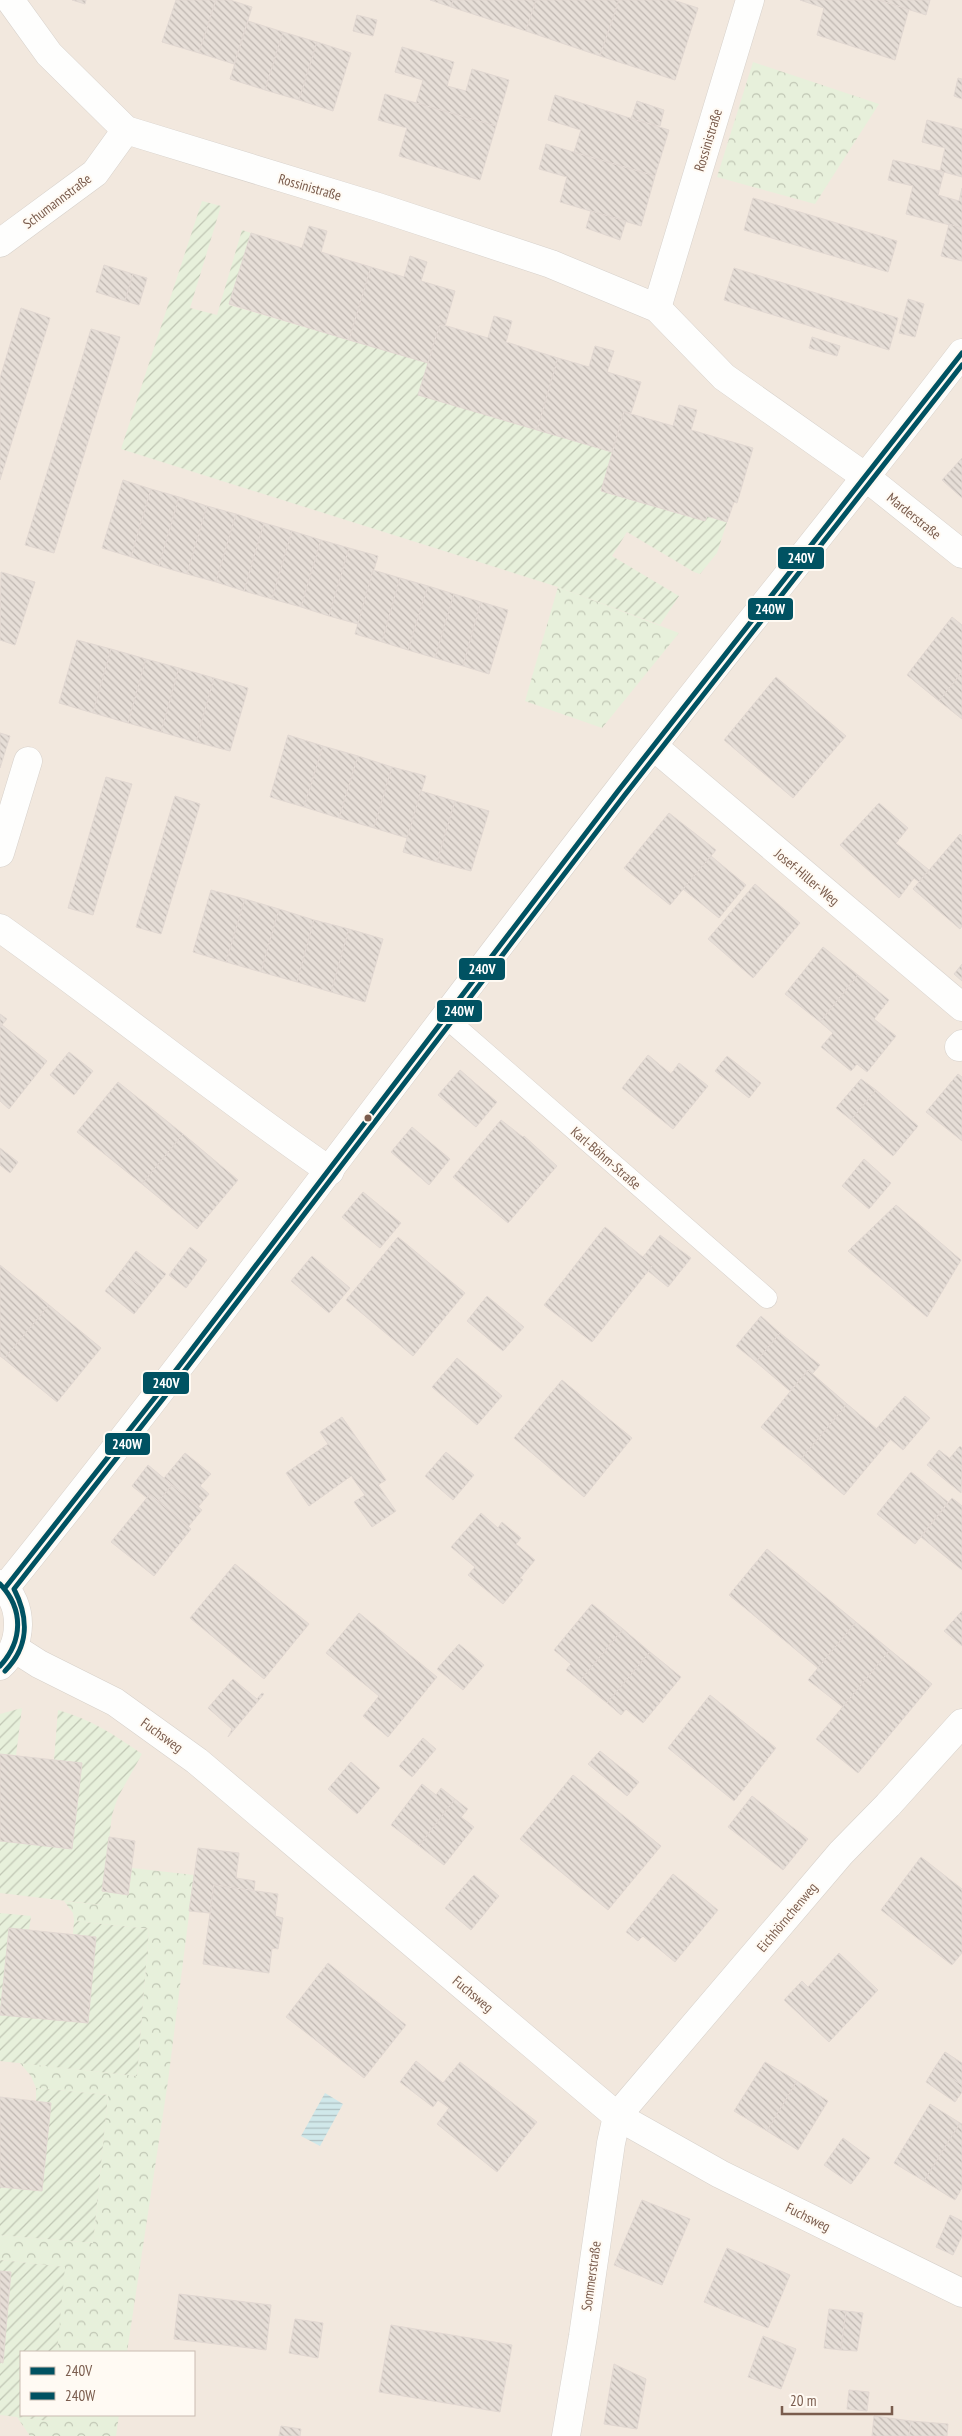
<svg xmlns="http://www.w3.org/2000/svg" width="962" height="2436" font-family="'PT Sans Narrow',sans-serif">
  <style>
    .residential { fill: #f2e8de; fill-rule: evenodd }
    .park { fill: url(#park-crowns) }
    .garden { fill: url(#garden-furrows) }
    .water { fill: url(#water-rules) }
    .building { fill: url(#building-back-hatch); stroke: #e2d8d2 }
    .lines { fill: none; stroke-linecap: round; stroke-linejoin: round }
    .lane-casing { stroke: #d7d1cb; stroke-width: 21 }
    .street-casing { stroke: #d7d1cb; stroke-width: 29 }
    .secondary-casing { stroke: #d9d2cb; stroke-width: 29 }
    .lane { stroke: #fefefd; stroke-width: 20 }
    .street { stroke: #fefefd; stroke-width: 28 }
    .secondary { stroke: #fefefd; stroke-width: 28 }
    .bus-1-casing { stroke: #fffaf3; stroke-width: 9 }
    .bus-2-casing { stroke: #fffaf3; stroke-width: 9 }
    .bus-1 { stroke: #005262; stroke-width: 5 }
    .bus-2 { stroke: #005262; stroke-width: 5 }
    .bus-dot { fill: #7a5c4d; stroke: #fffaf3; stroke-width: 2 }
    .labels { text-anchor: middle; stroke-width: 4; stroke-linejoin: round; paint-order: stroke }
    .street-label { font-size: 14px; fill: #7a5c4d; stroke: #fffaf3 }
    .line-badge { stroke: #fffaf3; stroke-width: 2 }
    .badge-label { font-size: 14px; text-anchor: middle; font-weight: bold; fill: #fff }
  </style>
  <defs>
    <pattern id="park-crowns" width="20" height="18" patternUnits="userSpaceOnUse" patternTransform="scale(1.25)"><rect width="20" height="18" fill="#e7f0db"/><path d="M2 6a3 3 0 1 1 6 0M12 15a3 3 0 1 1 6 0" fill="none" stroke="#c0c6b4"/></pattern>
    <pattern id="garden-furrows" width="10" height="10" patternUnits="userSpaceOnUse" patternTransform="scale(1.25)"><rect width="10" height="10" fill="#e7f0db"/><path d="M-1 1l2-2M0 10L10 0M9 11l2-2" fill="none" stroke="#c0c6b4"/></pattern>
    <pattern id="water-rules" width="6" height="5" patternUnits="userSpaceOnUse" patternTransform="scale(1.25)"><rect width="6" height="5" fill="#d0e8ea"/><path d="M0 2.5h6" fill="none" stroke="#aebfc0"/></pattern>
    <pattern id="building-back-hatch" width="6" height="6" patternUnits="userSpaceOnUse" patternTransform="scale(1.25)"><rect width="6" height="6" fill="#e6ded7"/><path d="M-1 5l2 2M0 0l6 6M5-1l2 2" fill="none" stroke="#bfb7b1"/></pattern>
  </defs>
  <rect width="100%" height="100%" fill="#f9f5f0"/>
  <path class="residential" d="M0,0H962V2436H0ZM21,2352H194V2415H21Z"/>
  <g class="park">
    <polygon points="753,62 879,104 815,204 717,177"/>
    <polygon points="558,587 679,633 602,728 525,701"/>
    <polygon points="132,1868 194,1875 168,2081 127,2352 57,2352 64,2267 0,2260 0,2235 93,2243 108,2095 36,2088 31,2076 20,2063 137,2076 149,1929 74,1921 73,1913 64,1901 100,1905 102,1891 128,1895"/>
    <polygon points="51,2415 119,2415 116,2436 30,2436 17,2417 50,2421"/>
  </g>
  <g class="garden">
    <polygon points="202,201 221,206 190,308 217,315 242,230 251,233 229,305 428,363 419,395 612,452 601,491 705,521 707,516 727,522 717,553 700,574 694,572 627,532 612,556 679,596 660,625 558,587 121,449"/>
    <polygon points="22,1708 16,1755 0,1754 0,1714"/>
    <path d="M58,1710C90,1719 115,1735 142,1754L118,1797L112,1815L101,1905L0,1893V1841L72,1849L82,1763L54,1760Z"/>
    <polygon points="0,1913 31,1916 29,1930 9,1928 0,2014 88,2023 96,1937 73,1934 74,1921 149,1929 137,2076 0,2061"/>
    <polygon points="36,2088 108,2095 93,2243 0,2235 0,2187 42,2191 51,2104 36,2101"/>
    <polygon points="0,2260 65,2267 57,2352 21,2352 21,2415 51,2415 50,2421 0,2415 0,2362 3,2362 11,2273 0,2271"/>
  </g>
  <polygon class="water" points="325,2093 343,2104 320,2146 301,2136"/>
  <g class="building">
    <polygon points="72,0 86,0 85,4"/>
    <polygon points="176,0 216,0 199,53 162,42"/>
    <polygon points="216,0 230,0 252,7 234,64 199,53"/>
    <polygon points="430,0 453,0 451,7"/>
    <polygon points="453,0 536,0 526,31 451,7"/>
    <polygon points="536,0 619,0 600,56 526,31"/>
    <polygon points="619,0 673,0 698,8 675,80 600,56"/>
    <polygon points="800,0 879,0 909,9 895,60 817,35 824,8"/>
    <polygon points="879,0 930,0 926,15"/>
    <polygon points="357,15 377,20 373,36 353,31"/>
    <polygon points="248,21 283,32 265,90 230,79"/>
    <polygon points="283,32 317,42 299,100 265,90"/>
    <polygon points="317,42 351,53 333,111 299,100"/>
    <polygon points="402,47 454,62 447,86 466,91 472,69 509,80 496,126 416,103 423,80 395,72"/>
    <polygon points="958,78 962,79 962,99 954,96"/>
    <polygon points="385,94 496,126 480,180 399,156 407,128 378,120"/>
    <polygon points="555,95 669,130 655,176 574,152 581,130 548,120"/>
    <polygon points="637,101 664,110 660,126 631,119"/>
    <polygon points="927,120 962,129 962,177 940,171 945,148 922,142"/>
    <polygon points="546,144 655,176 641,226 560,202 567,177 539,169"/>
    <polygon points="893,160 944,172 938,195 959,201 962,188 962,228 906,214 913,186 888,180"/>
    <polygon points="753,198 897,241 888,272 744,230"/>
    <polygon points="591,211 626,221 620,240 586,228"/>
    <polygon points="949,224 962,228 962,261 941,256"/>
    <polygon points="309,226 327,231 321,252 371,267 349,340 229,304 251,233 302,248"/>
    <polygon points="410,256 427,262 421,281 455,291 445,326 440,324 428,363 349,340 371,267 404,277"/>
    <polygon points="104,265 133,274 125,301 96,292"/>
    <polygon points="734,268 898,318 889,350 724,300"/>
    <polygon points="133,274 147,278 139,305 125,301"/>
    <polygon points="908,299 924,304 915,337 899,333"/>
    <polygon points="21,308 50,318 0,480 0,378"/>
    <polygon points="494,316 512,321 506,342 558,358 537,430 418,395 440,324 488,338"/>
    <polygon points="91,329 120,337 54,553 25,545"/>
    <polygon points="812,337 840,346 837,356 809,348"/>
    <polygon points="595,346 614,351 607,372 641,382 631,413 624,412 612,452 537,430 558,358 589,367"/>
    <polygon points="679,405 697,410 691,430 753,448 737,503 734,502 727,522 707,516 705,521 601,491 624,412 673,426"/>
    <polygon points="962,458 962,498 942,480"/>
    <polygon points="123,480 151,489 131,557 102,548"/>
    <polygon points="151,489 179,497 159,566 131,557"/>
    <polygon points="179,497 207,506 187,574 159,566"/>
    <polygon points="207,506 236,514 216,582 187,574"/>
    <polygon points="236,514 264,523 244,591 216,582"/>
    <polygon points="264,523 292,531 272,599 244,591"/>
    <polygon points="292,531 321,540 301,607 272,599"/>
    <polygon points="321,540 349,548 329,616 301,607"/>
    <polygon points="349,548 378,556 358,624 329,616"/>
    <polygon points="373,570 400,578 382,642 355,634"/>
    <polygon points="1,572 35,582 15,645 0,640"/>
    <polygon points="400,578 428,586 408,650 382,642"/>
    <polygon points="428,586 454,594 435,658 408,650"/>
    <polygon points="454,594 481,602 463,666 435,658"/>
    <polygon points="481,602 508,610 489,674 463,666"/>
    <polygon points="952,617 962,625 962,672 939,701 907,675"/>
    <polygon points="77,640 111,649 93,713 59,703"/>
    <polygon points="111,649 146,659 128,723 93,713"/>
    <polygon points="146,659 179,668 161,732 128,723"/>
    <polygon points="179,668 214,678 196,742 161,732"/>
    <polygon points="962,672 962,719 939,701"/>
    <polygon points="776,677 846,736 793,798 724,740"/>
    <polygon points="214,678 248,688 230,751 196,742"/>
    <polygon points="0,733 10,736 0,768"/>
    <polygon points="288,735 323,746 304,807 270,797"/>
    <polygon points="323,746 358,756 339,818 304,807"/>
    <polygon points="358,756 392,767 374,828 339,818"/>
    <polygon points="392,767 426,776 407,838 374,828"/>
    <polygon points="106,777 132,784 93,915 68,908"/>
    <polygon points="421,791 455,801 437,862 403,852"/>
    <polygon points="175,796 200,804 161,934 136,927"/>
    <polygon points="455,801 489,811 471,871 437,862"/>
    <polygon points="879,803 908,828 896,843 929,870 919,882 914,878 899,898 840,845"/>
    <polygon points="669,813 716,850 670,905 624,868"/>
    <polygon points="960,834 962,836 962,926 960,929 913,889"/>
    <polygon points="711,856 746,885 719,918 683,889"/>
    <polygon points="755,884 800,923 753,978 708,939"/>
    <polygon points="211,890 245,899 226,962 193,952"/>
    <polygon points="245,899 279,909 261,972 226,962"/>
    <polygon points="279,909 314,920 297,982 261,972"/>
    <polygon points="314,920 349,929 331,992 297,982"/>
    <polygon points="349,929 383,939 365,1002 331,992"/>
    <polygon points="823,947 858,975 820,1022 785,994"/>
    <polygon points="962,964 962,981 954,974"/>
    <polygon points="858,975 889,1000 874,1019 896,1036 867,1072 857,1064 851,1071 821,1047 833,1033 820,1022"/>
    <polygon points="0,1014 7,1019 0,1027"/>
    <polygon points="2,1025 47,1061 9,1109 0,1101 0,1027"/>
    <polygon points="69,1052 93,1071 74,1095 50,1075"/>
    <polygon points="648,1055 671,1074 679,1063 708,1086 673,1129 622,1088"/>
    <polygon points="727,1056 761,1083 749,1098 715,1071"/>
    <polygon points="460,1070 497,1102 476,1127 438,1095"/>
    <polygon points="958,1074 962,1077 962,1141 926,1112"/>
    <polygon points="861,1079 876,1090 851,1120 836,1108"/>
    <polygon points="118,1082 183,1134 142,1184 77,1132"/>
    <polygon points="876,1090 918,1126 893,1156 851,1120"/>
    <polygon points="501,1120 523,1137 524,1136 557,1166 508,1223 453,1177"/>
    <polygon points="412,1127 450,1159 429,1185 391,1152"/>
    <polygon points="183,1134 238,1180 197,1229 142,1184"/>
    <polygon points="0,1148 18,1162 10,1173 0,1165"/>
    <polygon points="864,1159 891,1183 869,1209 842,1186"/>
    <polygon points="363,1192 401,1223 380,1248 342,1217"/>
    <polygon points="896,1205 961,1260 927,1317 848,1251"/>
    <polygon points="605,1227 653,1265 592,1342 544,1305"/>
    <polygon points="660,1235 691,1258 668,1287 648,1271 653,1265 643,1257"/>
    <polygon points="398,1237 465,1293 413,1356 346,1300"/>
    <polygon points="190,1247 207,1260 186,1288 169,1275"/>
    <polygon points="136,1251 166,1274 150,1294 121,1271"/>
    <polygon points="312,1256 350,1288 329,1313 291,1281"/>
    <polygon points="0,1265 49,1305 4,1359 0,1356"/>
    <polygon points="121,1271 150,1294 134,1314 105,1291"/>
    <polygon points="487,1296 524,1327 503,1351 467,1321"/>
    <polygon points="49,1305 101,1348 57,1402 4,1359"/>
    <polygon points="761,1316 780,1333 756,1362 736,1346"/>
    <polygon points="780,1333 820,1365 812,1374 808,1370 790,1391 756,1362"/>
    <polygon points="457,1358 502,1396 477,1425 432,1387"/>
    <polygon points="808,1370 847,1404 801,1459 761,1427"/>
    <polygon points="562,1380 632,1438 584,1497 514,1438"/>
    <polygon points="905,1396 930,1418 903,1450 877,1428"/>
    <polygon points="847,1404 890,1440 844,1495 801,1459"/>
    <polygon points="342,1417 386,1480 378,1485 396,1511 372,1527 354,1502 365,1495 351,1476 309,1506 286,1473 328,1444 320,1432"/>
    <polygon points="960,1446 962,1448 962,1468 950,1458"/>
    <polygon points="939,1450 962,1468 961,1493 927,1465"/>
    <polygon points="446,1452 474,1475 453,1500 425,1476"/>
    <polygon points="185,1453 211,1474 200,1486 209,1494 198,1507 164,1478"/>
    <polygon points="148,1465 172,1485 158,1502 150,1494 147,1498 132,1486"/>
    <polygon points="911,1472 948,1502 915,1544 877,1514"/>
    <polygon points="172,1485 202,1510 188,1527 158,1502"/>
    <polygon points="150,1494 191,1529 154,1576 111,1542"/>
    <polygon points="952,1498 962,1506 962,1570 921,1537"/>
    <polygon points="481,1513 498,1528 502,1522 521,1538 516,1544 535,1560 520,1578 523,1580 503,1604 468,1575 475,1567 451,1547"/>
    <polygon points="767,1549 856,1622 818,1668 729,1595"/>
    <polygon points="235,1564 309,1624 264,1679 190,1618"/>
    <polygon points="592,1604 623,1629 580,1681 566,1670 571,1664 554,1650"/>
    <polygon points="962,1611 962,1646 944,1631"/>
    <polygon points="359,1613 437,1677 388,1737 363,1716 379,1696 326,1653"/>
    <polygon points="856,1622 890,1650 843,1707 808,1680"/>
    <polygon points="623,1629 650,1652 607,1703 580,1681"/>
    <polygon points="459,1644 484,1665 463,1690 437,1669"/>
    <polygon points="890,1650 932,1684 858,1773 816,1739"/>
    <polygon points="650,1652 681,1677 643,1723 626,1709 621,1715 607,1703"/>
    <polygon points="233,1679 257,1699 262,1693 264,1694 228,1737 232,1729 208,1708"/>
    <polygon points="710,1695 776,1748 734,1801 668,1748"/>
    <polygon points="423,1738 436,1749 412,1777 399,1766"/>
    <polygon points="600,1751 639,1782 627,1796 588,1764"/>
    <polygon points="0,1754 82,1763 72,1849 0,1841"/>
    <polygon points="351,1762 380,1788 357,1814 328,1789"/>
    <polygon points="573,1775 661,1846 608,1910 520,1839"/>
    <polygon points="422,1784 436,1795 441,1788 455,1799 419,1846 391,1825"/>
    <polygon points="752,1796 808,1839 783,1870 728,1827"/>
    <polygon points="455,1799 468,1809 461,1817 474,1827 444,1865 419,1846"/>
    <polygon points="109,1837 135,1841 128,1895 102,1891"/>
    <polygon points="198,1848 239,1853 236,1878 255,1881 254,1891 214,1885 210,1913 189,1911"/>
    <polygon points="921,1857 962,1889 962,1953 952,1965 881,1910"/>
    <polygon points="673,1874 718,1910 675,1962 643,1936 638,1941 626,1932"/>
    <polygon points="474,1875 499,1896 471,1930 445,1908"/>
    <polygon points="214,1885 278,1894 275,1916 283,1918 278,1949 272,1948 269,1973 203,1964"/>
    <polygon points="9,1928 96,1937 88,2023 0,2015"/>
    <polygon points="839,1953 878,1990 829,2042 784,2000 802,1981 808,1987"/>
    <polygon points="328,1963 406,2025 364,2078 286,2017"/>
    <polygon points="945,2052 962,2063 962,2085 935,2067"/>
    <polygon points="416,2061 443,2083 460,2062 537,2122 497,2172 437,2124 449,2108 438,2100 433,2107 400,2082"/>
    <polygon points="765,2062 797,2081 767,2131 734,2111"/>
    <polygon points="935,2067 962,2085 962,2092 955,2102 926,2082"/>
    <polygon points="797,2081 828,2101 798,2150 767,2131"/>
    <polygon points="0,2097 51,2103 42,2191 0,2187"/>
    <polygon points="930,2104 960,2123 924,2181 894,2163"/>
    <polygon points="960,2123 962,2124 962,2188 955,2200 924,2181"/>
    <polygon points="843,2138 870,2158 851,2184 824,2165"/>
    <polygon points="642,2200 690,2219 662,2285 614,2265"/>
    <polygon points="950,2215 962,2221 962,2236 953,2255 936,2247"/>
    <polygon points="727,2248 790,2275 768,2328 704,2302"/>
    <polygon points="0,2271 11,2272 3,2363 0,2362"/>
    <polygon points="179,2294 271,2305 266,2350 174,2339"/>
    <polygon points="829,2309 846,2311 841,2350 824,2348"/>
    <polygon points="846,2311 863,2313 857,2351 841,2350"/>
    <polygon points="295,2319 323,2323 318,2358 289,2353"/>
    <polygon points="391,2325 512,2345 500,2412 379,2392"/>
    <polygon points="763,2336 796,2349 781,2389 748,2377"/>
    <polygon points="614,2364 646,2379 637,2429 604,2424"/>
    <polygon points="849,2390 869,2392 867,2411 847,2409"/>
    <polygon points="874,2416 911,2421 909,2436 872,2436"/>
    <polygon points="911,2421 948,2424 947,2436 909,2436"/>
    <polygon points="281,2426 301,2429 300,2436 279,2436"/>
  </g>
  <g class="lines">
    <g class="lane-casing">
      <polyline id="lane" points="446,1018 767,1298"/>
    </g>
    <g class="street-casing">
      <g id="street">
        <polyline points="10,0 49,54 126,130 378,207 551,264 657,308 724,377 867,478 962,554"/>
        <polyline points="0,243 95,173 126,130"/>
        <polyline points="657,308 750,0"/>
        <polyline points="653,746 962,1007"/>
        <polyline points="0,853 28,761"/>
        <path d="M0,928C111,1007 217,1093 330,1171"/>
        <polyline points="959,1047 962,1044"/>
        <polyline points="14,1648 39,1664 115,1702 197,1761 617,2116 720,2174 962,2293"/>
        <polyline points="566,2436 583,2336 611,2143 617,2116 841,1853 888,1805 962,1723"/>
      </g>
    </g>
    <g class="secondary-casing">
      <g id="secondary">
        <path d="M0,1584C25,1604 23,1646 0,1666"/>
        <path d="M5,1588C215,1327 412,1056 618,791C731,644 849,501 962,353"/>
      </g>
    </g>
    <use href="#lane" class="lane"/>
    <use href="#street" class="street"/>
    <use href="#secondary" class="secondary"/>
    <g class="bus-1-casing">
      <g id="bus-1">
        <path d="M0,1584C24,1609 23,1641 0,1666"/>
        <polyline points="5,1588 160,1391 618,791 962,353"/>
      </g>
    </g>
    <g class="bus-2-casing">
      <path id="bus-2" d="M5,1671C29,1647 29,1618 14,1589L166,1395L624,796L962,365"/>
    </g>
    <use href="#bus-1" class="bus-1"/>
    <use href="#bus-2" class="bus-2"/>
  </g>
  <circle class="bus-dot" cx="368" cy="1118" r="4.5"/>
  <g class="labels">
    <g class="street-label">
      <text transform="translate(708 140) rotate(-73)" y="5">Rossinistraße</text>
      <text transform="translate(310 187) rotate(16)" y="5">Rossinistraße</text>
      <text transform="translate(57 201) rotate(-37)" y="5">Schumannstraße</text>
      <text transform="translate(914 516) rotate(39)" y="5">Marderstraße</text>
      <text transform="translate(807 877) rotate(40)" y="5">Josef-Hiller-Weg</text>
      <text transform="translate(606 1158) rotate(41)" y="5">Karl-Böhm-Straße</text>
      <text transform="translate(162 1735) rotate(36)" y="5">Fuchsweg</text>
      <text transform="translate(787 1917) rotate(-50)" y="5">Eichhörnchenweg</text>
      <text transform="translate(473 1994) rotate(40)" y="5">Fuchsweg</text>
      <text transform="translate(808 2217) rotate(26)" y="5">Fuchsweg</text>
      <text transform="translate(591 2276) rotate(-82)" y="5">Sommerstraße</text>
    </g>
  </g>
  <g class="line-badge">
    <rect x="777" y="546" width="48" height="24" rx="5" fill="#005262"/>
    <rect x="747" y="597" width="47" height="24" rx="5" fill="#005262"/>
    <rect x="458" y="957" width="48" height="24" rx="5" fill="#005262"/>
    <rect x="436" y="999" width="47" height="24" rx="5" fill="#005262"/>
    <rect x="142" y="1371" width="48" height="24" rx="5" fill="#005262"/>
    <rect x="104" y="1432" width="47" height="24" rx="5" fill="#005262"/>
  </g>
  <g class="badge-label">
    <text x="801" y="563">240V</text>
    <text x="770" y="614">240W</text>
    <text x="482" y="974">240V</text>
    <text x="459" y="1016">240W</text>
    <text x="166" y="1388">240V</text>
    <text x="127" y="1449">240W</text>
  </g>
  <rect x="20" y="2351" width="175" height="65" fill="#fffaf3" stroke="#cabbb1"/>
  <rect x="30" y="2367" width="25" height="8" fill="#005262" stroke="#cabbb1"/>
  <text x="65" y="2376" font-size="15" fill="#7a5c4d">240V</text>
  <rect x="30" y="2392" width="25" height="8" fill="#005262" stroke="#cabbb1"/>
  <text x="65" y="2401" font-size="15" fill="#7a5c4d">240W</text>
  <path d="M782 2406v8h110v-8" fill="none" stroke="#7a5c4d" stroke-width="2.5"/>
  <text x="790" y="2406" font-size="15" fill="#7a5c4d" stroke="#fffaf3" stroke-width="4" paint-order="stroke">20 m</text>
</svg>
